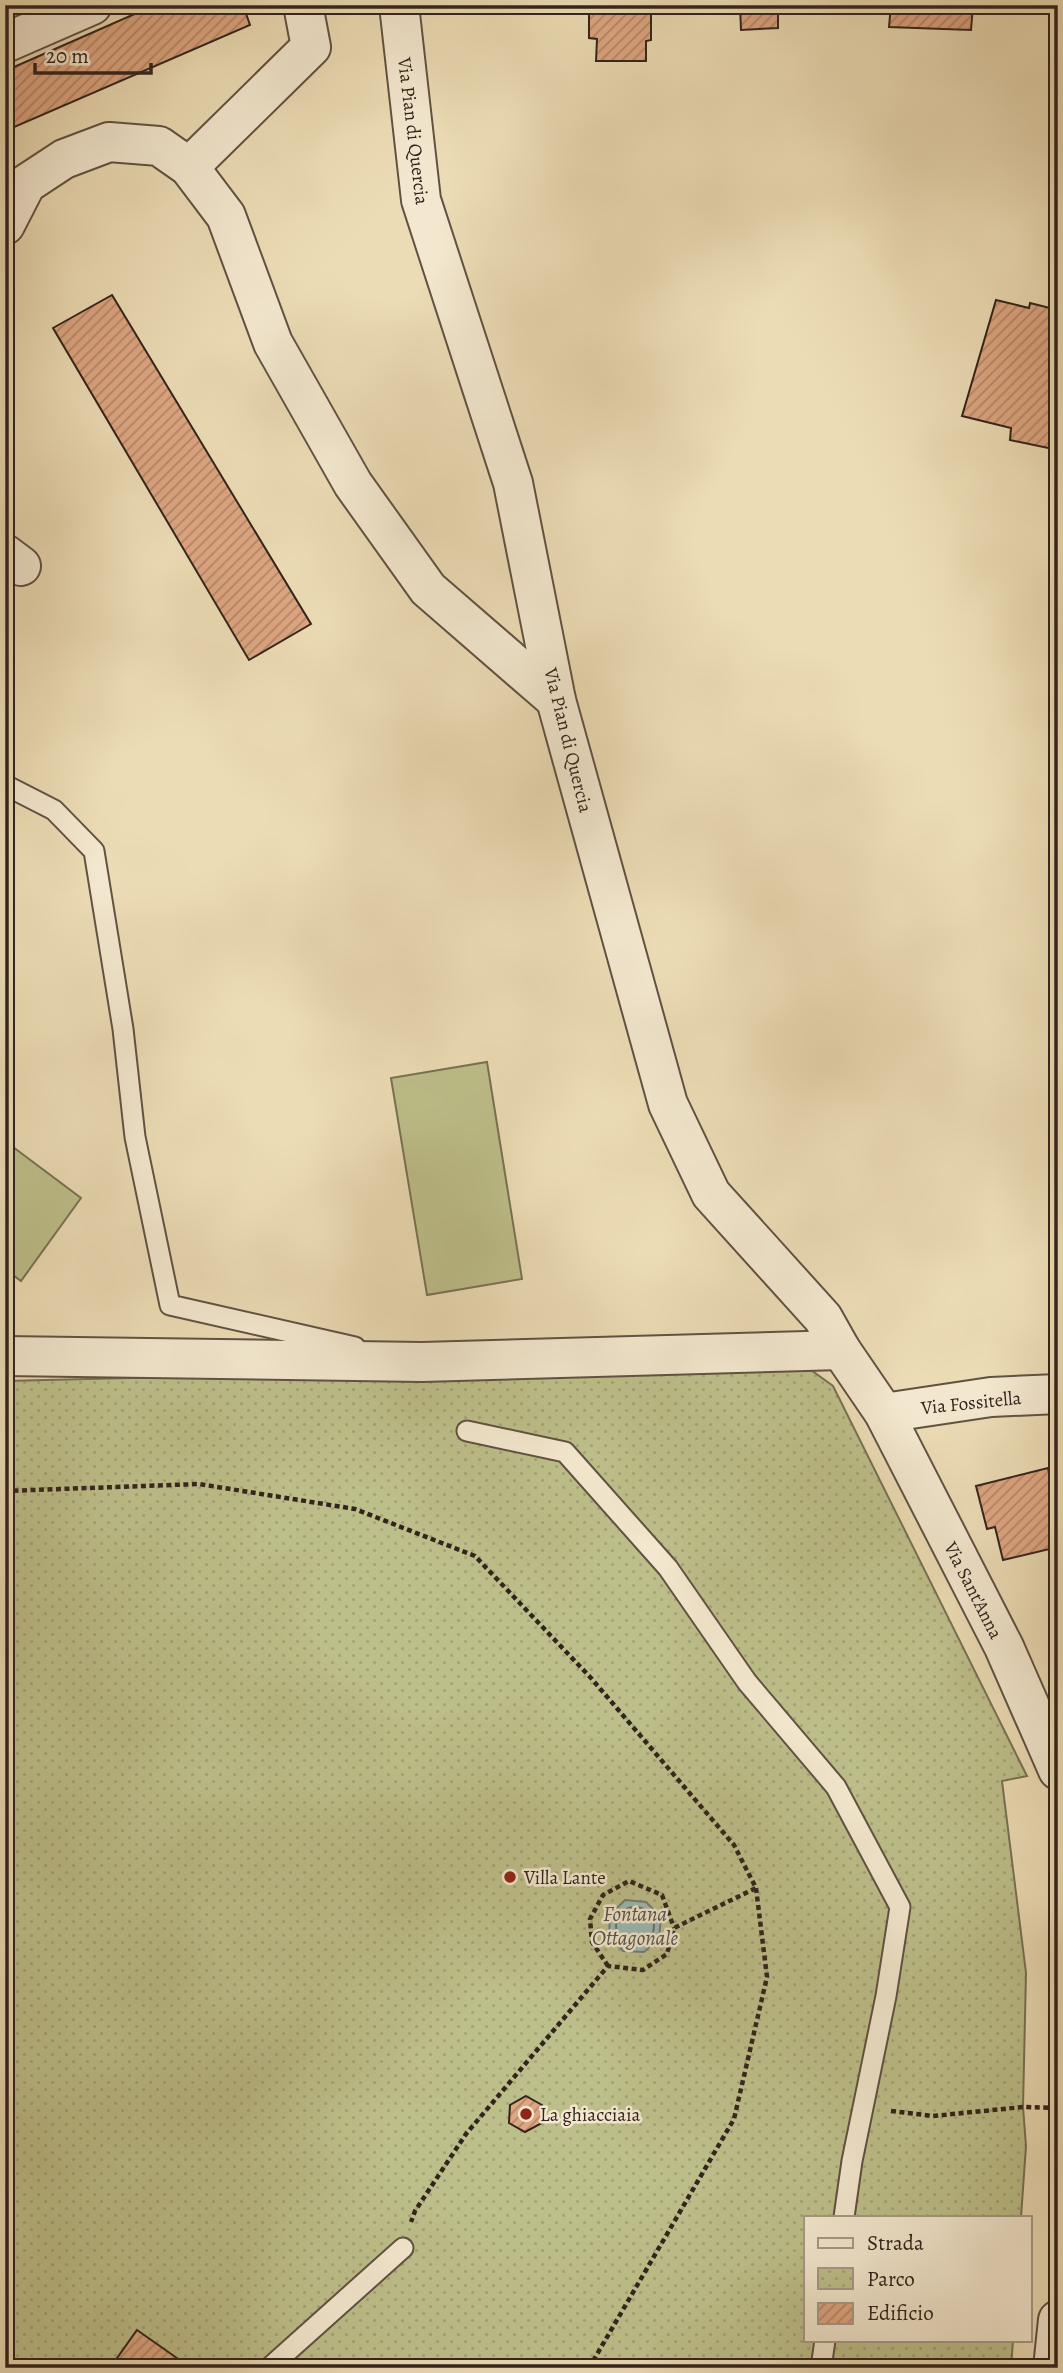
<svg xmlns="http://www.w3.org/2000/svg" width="1063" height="2373" font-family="Alegreya,serif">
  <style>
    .park { fill: url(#park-dots); stroke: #787254; stroke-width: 2 }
    .pitch { fill: #bdbf8a; stroke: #787254; stroke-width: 2 }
    .water { fill: #9cb9b7; stroke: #727d79; stroke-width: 2 }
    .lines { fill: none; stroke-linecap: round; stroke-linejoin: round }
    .shore { stroke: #676e6a; stroke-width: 2 }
    .building { fill: url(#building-hatch); stroke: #32241d; stroke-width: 2 }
    .service-casing { stroke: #605243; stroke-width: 23 }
    .minor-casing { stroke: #605243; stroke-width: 42 }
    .path { stroke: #32241d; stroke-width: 4.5; stroke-dasharray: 5 3.5; stroke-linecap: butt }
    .service { stroke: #f3e8cf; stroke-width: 19 }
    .minor { stroke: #f3e8cf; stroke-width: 38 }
    .poi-dot { fill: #8f2418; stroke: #f3e8cf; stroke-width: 2.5 }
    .labels { text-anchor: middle; stroke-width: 5; stroke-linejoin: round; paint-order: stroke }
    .street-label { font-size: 19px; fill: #32241d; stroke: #f3e8cf }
    .poi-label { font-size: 19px; fill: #32241d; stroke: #f3e8cf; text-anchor: start }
    .water-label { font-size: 21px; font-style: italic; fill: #52514b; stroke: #f3e8cf }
  </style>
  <defs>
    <pattern id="park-dots" width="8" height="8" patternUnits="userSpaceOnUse" patternTransform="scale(1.75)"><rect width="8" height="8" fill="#bdbf8a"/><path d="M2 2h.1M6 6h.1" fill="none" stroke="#a3a477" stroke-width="1.8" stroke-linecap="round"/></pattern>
    <pattern id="building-hatch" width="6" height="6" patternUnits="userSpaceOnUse" patternTransform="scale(1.75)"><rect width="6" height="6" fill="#dea681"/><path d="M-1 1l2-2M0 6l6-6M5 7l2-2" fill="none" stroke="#b58769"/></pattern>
  </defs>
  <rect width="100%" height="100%" fill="#ecdcb5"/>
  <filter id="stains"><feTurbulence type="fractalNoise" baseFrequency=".00286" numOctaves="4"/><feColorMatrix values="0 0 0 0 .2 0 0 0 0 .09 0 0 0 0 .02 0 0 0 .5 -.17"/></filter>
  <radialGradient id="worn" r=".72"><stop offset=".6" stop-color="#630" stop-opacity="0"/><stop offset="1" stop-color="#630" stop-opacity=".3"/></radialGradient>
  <polygon class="park" points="800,1362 833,1386 1027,1776 1002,1781 1026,1973 1023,2107 1026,2146 1021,2217 806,2217 806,2340 1013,2340 1011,2368 5,2368 5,1381"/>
  <g class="pitch">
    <polygon points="487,1062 522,1279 427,1295 391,1078"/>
    <polygon points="5,1141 81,1198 21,1281 5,1269"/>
  </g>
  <polygon class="water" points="625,1900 646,1902 661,1917 659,1938 644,1952 623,1951 609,1936 610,1915"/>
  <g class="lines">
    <circle class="shore" cx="635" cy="1926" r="19"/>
  </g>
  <g class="building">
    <polygon points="155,5 243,5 250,25 5,131 5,71"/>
    <polygon points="589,5 651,5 651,40 646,41 646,61 596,61 597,39 589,38"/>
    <polygon points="740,5 786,5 786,7 778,11 778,28 741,30"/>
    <polygon points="891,5 973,5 971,30 889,27"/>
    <polygon points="112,295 311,624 249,660 53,328"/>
    <polygon points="996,300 1029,308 1030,303 1058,310 1058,450 1010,440 1011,428 962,416"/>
    <polygon points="1048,1468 1058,1513 1058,1547 1003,1560 995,1527 987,1529 976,1486"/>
    <polygon points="526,2096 542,2105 542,2123 525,2132 509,2123 510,2105"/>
    <polygon points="137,2330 191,2368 110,2368"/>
  </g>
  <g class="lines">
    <g class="service-casing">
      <g id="service">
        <polyline points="5,785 54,810 94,851 123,1029 135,1137 170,1305 355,1347"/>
        <polyline points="467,1431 565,1452 668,1568 747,1682 836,1787 900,1907 886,1996 852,2161 844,2217"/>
        <polyline points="269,2368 403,2248"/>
        <polyline points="821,2368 825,2340"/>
      </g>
    </g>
    <g class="minor-casing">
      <g id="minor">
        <polyline points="399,5 421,200 513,483 556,700 668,1104 711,1194 823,1318 841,1350 884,1413 1004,1647 1058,1770"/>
        <polyline points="5,43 92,5"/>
        <polyline points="189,167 311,47 303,5"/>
        <polyline points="5,225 26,184 64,159 109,142 159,146 189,167 226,216 273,343 353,484 428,589 556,700"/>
        <polyline points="5,554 21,566"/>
        <polyline points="5,1356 422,1362 841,1350"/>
        <polyline points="884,1413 991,1397 1058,1394"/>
        <polyline points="1053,2368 1058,2320"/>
      </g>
    </g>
    <g class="path">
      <polyline points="5,1491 199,1484 355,1509 475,1556 591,1678 734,1845 756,1888 674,1928 667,1954 643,1970 608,1966 466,2134 415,2211 411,2222"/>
      <polyline points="608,1966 592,1942 590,1919 603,1895 629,1881 662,1895 674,1928"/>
      <polyline points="891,2111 933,2116 1023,2107 1058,2108"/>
      <polyline points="589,2368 734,2119 767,1977 756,1888"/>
    </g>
    <use href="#service" class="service"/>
    <use href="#minor" class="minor"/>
  </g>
  <g class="poi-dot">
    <circle cx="510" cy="1877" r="7"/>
    <circle cx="526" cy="2114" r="7"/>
  </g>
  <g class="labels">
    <g class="street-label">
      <text transform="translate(414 131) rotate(83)" y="7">Via Pian di Quercia</text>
      <text transform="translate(569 740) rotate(76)" y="7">Via Pian di Quercia</text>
      <text transform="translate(971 1402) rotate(-6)" y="7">Via Fossitella</text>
      <text transform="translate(974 1590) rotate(63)" y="7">Via Sant'Anna</text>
    </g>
    <g class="poi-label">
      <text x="524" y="1884">Villa Lante</text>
      <text x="540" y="2121">La ghiacciaia</text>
    </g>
    <g class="water-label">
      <text x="635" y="1921">Fontana<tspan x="635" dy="24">Ottagonale</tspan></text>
    </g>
  </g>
  <rect width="1063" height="2373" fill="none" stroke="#ecdcb5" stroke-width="28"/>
  <rect x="7" y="7" width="1049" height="2359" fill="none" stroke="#32241d" stroke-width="3.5"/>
  <rect x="14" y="14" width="1035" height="2345" fill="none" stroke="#32241d" stroke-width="2"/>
  <rect x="804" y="2216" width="228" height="126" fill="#f3e8cf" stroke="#a69a88" stroke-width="2"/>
  <rect x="818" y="2238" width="35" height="10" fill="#f3e8cf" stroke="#a69a88" stroke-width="2"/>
  <text x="867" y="2250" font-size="21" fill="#32241d">Strada</text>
  <rect x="818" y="2268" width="35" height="21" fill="url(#park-dots)" stroke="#a69a88" stroke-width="2"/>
  <text x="867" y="2286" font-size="21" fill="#32241d">Parco</text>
  <rect x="818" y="2303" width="35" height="21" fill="url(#building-hatch)" stroke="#a69a88" stroke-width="2"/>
  <text x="867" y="2320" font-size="21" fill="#32241d">Edificio</text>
  <path d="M35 63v10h116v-10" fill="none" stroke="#32241d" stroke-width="3.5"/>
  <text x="46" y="63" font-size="21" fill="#32241d" stroke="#f3e8cf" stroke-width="5" paint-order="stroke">20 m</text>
  <rect width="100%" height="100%" filter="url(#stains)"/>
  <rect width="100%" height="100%" fill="url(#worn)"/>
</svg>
